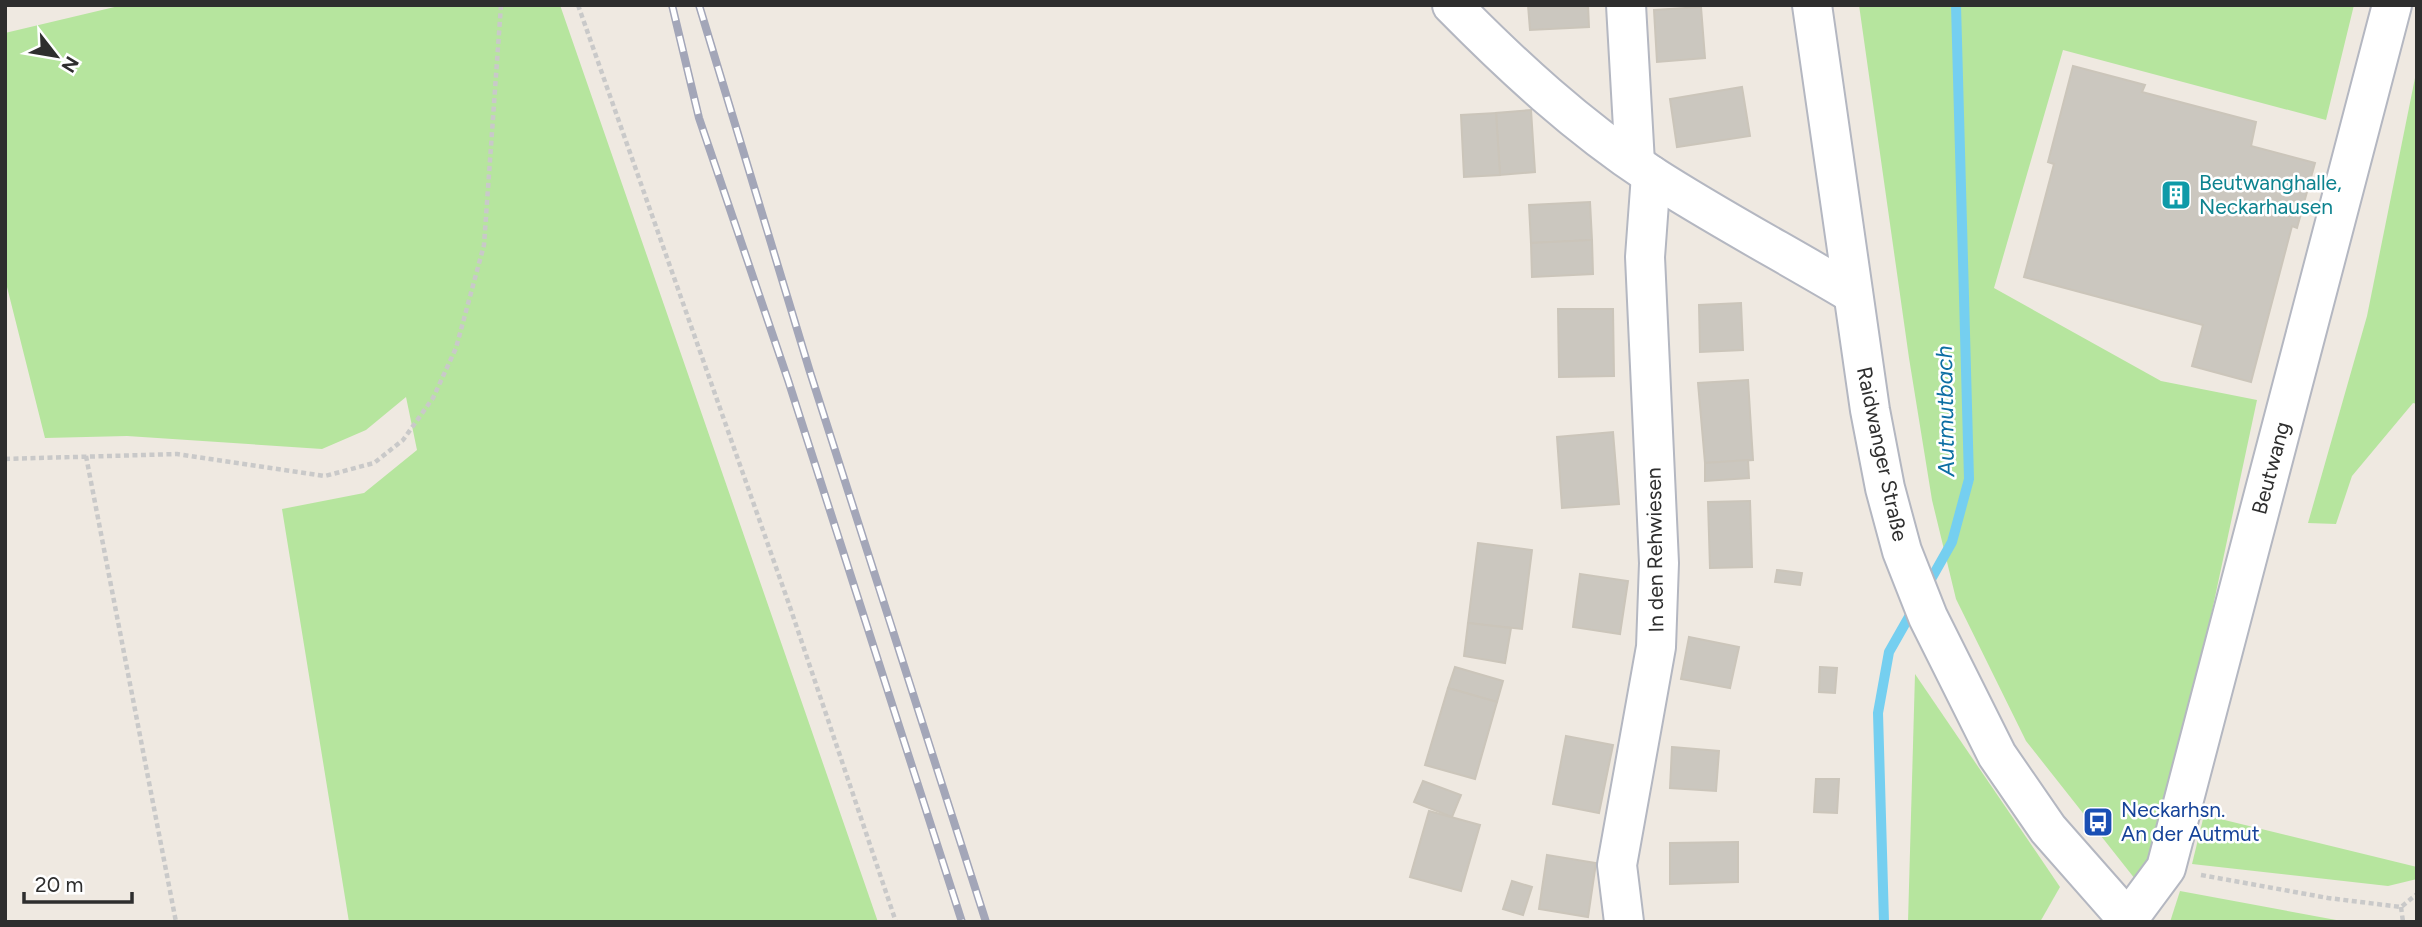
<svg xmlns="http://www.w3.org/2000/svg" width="2422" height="927" font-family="Figtree,sans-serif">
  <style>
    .green { fill: #b6e59e }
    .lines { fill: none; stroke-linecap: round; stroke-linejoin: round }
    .stream { stroke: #75cff0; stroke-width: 10 }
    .building { fill: #cbc7bf; stroke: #cbc5ba; stroke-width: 2 }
    .minor-casing { stroke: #b4b7c1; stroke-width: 42 }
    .path { stroke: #c9c9c9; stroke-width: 4.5; stroke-dasharray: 5 3.5; stroke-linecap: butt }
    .minor { stroke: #fff; stroke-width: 38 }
    .rail-casing { stroke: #a3a6b8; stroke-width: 8 }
    .rail { stroke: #fff; stroke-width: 5; stroke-dasharray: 16; stroke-linecap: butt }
    .labels { text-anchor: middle; stroke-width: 5; stroke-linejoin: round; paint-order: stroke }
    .culture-label { font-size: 21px; fill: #0d838f; stroke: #fff; text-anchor: start }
    .street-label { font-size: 21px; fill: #2e2e2e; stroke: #fff }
    .transit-label { font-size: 21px; fill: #164399; stroke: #fff; text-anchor: start }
    .water-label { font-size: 23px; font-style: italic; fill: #0d6fa3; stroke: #fff }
  </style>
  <rect width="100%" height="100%" fill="#efe9e1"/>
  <g class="green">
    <polygon points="123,5 560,5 878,922 349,922 282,509 364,493 417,450 406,397 366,430 322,449 127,436 45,438 5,279 5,33"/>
    <polygon points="1859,5 2354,5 2326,120 2063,50 1994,288 2161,381 2257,400 2160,855 2139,884 2026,741 1956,599 1932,500 1909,358"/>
    <polygon points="2417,68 2417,404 2413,403 2352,476 2336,524 2308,523 2367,316"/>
    <polygon points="1915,674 2060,887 2040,922 1908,922"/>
    <polygon points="2204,815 2417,867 2417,879 2388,886 2192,864"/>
    <polygon points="2180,891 2347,922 2170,922"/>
  </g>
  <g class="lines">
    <g class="stream">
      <polyline points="1926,588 1952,542 1969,479 1956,5"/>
      <polyline points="1884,922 1878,713 1889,652 1914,608"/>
    </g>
  </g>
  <g class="building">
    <polygon points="1528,5 1588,5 1589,27 1530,30"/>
    <polygon points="1701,7 1705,58 1657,62 1654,10"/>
    <polygon points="2073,66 2145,85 2142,92 2256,122 2251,146 2315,163 2297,228 2292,226 2251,382 2192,366 2203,325 2024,277 2054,164 2048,162"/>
    <polygon points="1742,87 1750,136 1677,147 1670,99"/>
    <polygon points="1531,110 1535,172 1500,175 1496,113"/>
    <polygon points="1496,113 1500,175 1464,177 1461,115"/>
    <polygon points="1590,202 1592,240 1531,243 1529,205"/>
    <polygon points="1592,240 1593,274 1532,277 1531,243"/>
    <polygon points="1741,303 1743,350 1700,352 1699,305"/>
    <polygon points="1558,309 1613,309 1614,376 1559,377"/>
    <polygon points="1748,380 1753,460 1705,463 1698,383"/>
    <polygon points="1613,432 1619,504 1562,508 1557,437"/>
    <polygon points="1748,460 1749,478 1705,481 1705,463"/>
    <polygon points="1750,501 1752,567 1710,568 1708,502"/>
    <polygon points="1478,543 1532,550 1522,629 1468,623"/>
    <polygon points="1777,570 1802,573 1800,585 1775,582"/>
    <polygon points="1580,574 1628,581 1620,634 1573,627"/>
    <polygon points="1468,623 1511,628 1505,663 1464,656"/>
    <polygon points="1689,637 1739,647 1730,688 1681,679"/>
    <polygon points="1455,667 1503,681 1497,702 1448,688"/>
    <polygon points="1820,667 1837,668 1835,693 1819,692"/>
    <polygon points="1448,688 1497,702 1475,779 1425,765"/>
    <polygon points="1566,736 1613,745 1599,813 1553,804"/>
    <polygon points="1672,747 1719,751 1716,791 1670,788"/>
    <polygon points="1816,779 1839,779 1837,813 1814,812"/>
    <polygon points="1423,781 1461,795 1452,817 1414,802"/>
    <polygon points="1429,811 1480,825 1461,891 1410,877"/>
    <polygon points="1738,842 1738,882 1670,884 1670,843"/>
    <polygon points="1547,855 1596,863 1588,917 1539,909"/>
    <polygon points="1512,881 1532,887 1523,915 1503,909"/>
  </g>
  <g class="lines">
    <g class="minor-casing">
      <g id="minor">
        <path d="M1452,5C1513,67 1577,126 1651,175C1716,217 1786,254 1853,294"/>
        <polyline points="1626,5 1635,163"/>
        <polyline points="1812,5 1870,410 1885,488 1902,551 1928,617 1997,755 2048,829 2130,922"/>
        <polyline points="1624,922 1617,865 1656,647 1659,563 1645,257 1651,175"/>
        <polyline points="2126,922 2166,868 2392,5"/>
      </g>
    </g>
    <g class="path">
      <polyline points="578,5 790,607 896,922"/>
      <polyline points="86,456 176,922"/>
      <polyline points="5,459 177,454 325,476 374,463 403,440 433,398 456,348 484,245 501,5"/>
      <polyline points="2201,875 2328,898 2401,907 2417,894"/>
      <polyline points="2401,907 2403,922"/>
    </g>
    <use href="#minor" class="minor"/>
    <g class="rail-casing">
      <g id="rail">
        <polyline points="672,5 699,118 788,380 962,922"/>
        <polyline points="699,5 810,372 986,922"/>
      </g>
    </g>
    <use href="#rail" class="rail"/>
  </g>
  <defs>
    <g id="building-square" transform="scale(1.575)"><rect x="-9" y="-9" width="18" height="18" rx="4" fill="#0f9aa8" stroke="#fff"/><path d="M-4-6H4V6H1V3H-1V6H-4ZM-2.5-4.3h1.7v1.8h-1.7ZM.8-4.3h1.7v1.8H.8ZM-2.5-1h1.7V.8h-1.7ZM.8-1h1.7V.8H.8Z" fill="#fff"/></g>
    <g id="bus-square" transform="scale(1.575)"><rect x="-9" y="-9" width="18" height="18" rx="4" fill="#1a4fb4" stroke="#fff"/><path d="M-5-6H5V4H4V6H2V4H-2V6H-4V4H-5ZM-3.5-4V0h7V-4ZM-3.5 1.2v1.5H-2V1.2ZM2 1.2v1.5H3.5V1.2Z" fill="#fff"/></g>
  </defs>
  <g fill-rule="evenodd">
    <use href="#building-square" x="2176" y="195"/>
    <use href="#bus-square" x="2098" y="822"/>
  </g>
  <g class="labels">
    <g class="culture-label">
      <text x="2199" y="190">Beutwanghalle,<tspan x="2199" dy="24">Neckarhausen</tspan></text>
    </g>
    <g class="street-label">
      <text transform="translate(1882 454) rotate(78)" y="7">Raidwanger Straße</text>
      <text transform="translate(2271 468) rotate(-75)" y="7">Beutwang</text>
      <text transform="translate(1655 550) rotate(-91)" y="7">In den Rehwiesen</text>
    </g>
    <g class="transit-label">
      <text x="2121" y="817">Neckarhsn.<tspan x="2121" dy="24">An der Autmut</tspan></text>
    </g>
    <g class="water-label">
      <text transform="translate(1945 411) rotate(-91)" y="8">Autmutbach</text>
    </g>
  </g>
  <rect width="2422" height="927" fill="none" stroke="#2e2e2e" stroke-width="14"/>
  <g transform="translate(56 56) rotate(121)" stroke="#ffffff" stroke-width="5" paint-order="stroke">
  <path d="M0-5L12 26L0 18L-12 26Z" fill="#2e2e2e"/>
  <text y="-10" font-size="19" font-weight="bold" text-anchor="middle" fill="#2e2e2e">N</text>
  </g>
  <path d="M24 892v10h108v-10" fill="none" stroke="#2e2e2e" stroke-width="3.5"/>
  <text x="35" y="892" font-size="21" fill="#2e2e2e" stroke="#ffffff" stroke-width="5" paint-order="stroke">20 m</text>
</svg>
